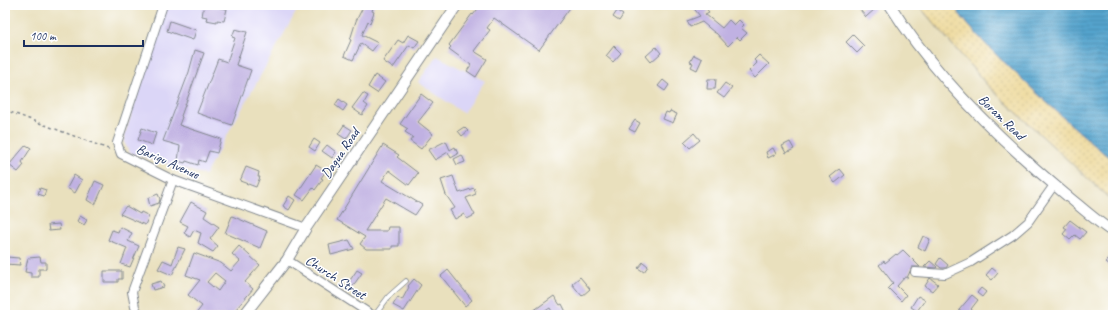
<svg xmlns="http://www.w3.org/2000/svg" width="1118" height="320" font-family="Caveat,sans-serif">
  <style>
    .built { fill: #dbd6f7 }
    .sand { fill: url(#sand-dots); stroke: #84847e }
    .water { fill: url(#water-rules); stroke: #386a96 }
    .building { fill: #c0b1e2; fill-rule: evenodd }
    .lines { fill: none; stroke-linecap: round; stroke-linejoin: round }
    .service-casing { stroke: #82888e; stroke-width: 5.5 }
    .minor-casing { stroke: #82888e; stroke-width: 10 }
    .tertiary-casing { stroke: #82888e; stroke-width: 12 }
    .path { stroke: #82888e; stroke-width: 1.5; stroke-dasharray: 3 3; stroke-linecap: butt }
    .service { stroke: #fff; stroke-width: 4 }
    .minor { stroke: #fff; stroke-width: 8 }
    .tertiary { stroke: #fff; stroke-width: 10 }
    .labels { text-anchor: middle; stroke-width: 3; stroke-linejoin: round; paint-order: stroke }
    .street-label { font-size: 14px; fill: #1b2f5e; stroke: #fff }
  </style>
  <defs>
    <pattern id="sand-dots" width="8" height="8" patternUnits="userSpaceOnUse"><rect width="8" height="8" fill="#eeda9e"/><path d="M2 2h.1M6 6h.1" fill="none" stroke="#ccbb8a" stroke-width="1.8" stroke-linecap="round"/></pattern>
    <pattern id="water-rules" width="6" height="5" patternUnits="userSpaceOnUse"><rect width="6" height="5" fill="#54a4ce"/><path d="M0 2.5h6" fill="none" stroke="#4586aa"/></pattern>
  </defs>
  <rect width="100%" height="100%" fill="#fff"/>
  <filter id="ink" filterUnits="userSpaceOnUse"><feTurbulence type="fractalNoise" baseFrequency=".025" numOctaves="2"/><feDisplacementMap in="SourceGraphic" scale="8" xChannelSelector="R" yChannelSelector="G"/><feConvolveMatrix kernelMatrix="1 2 1 2 8 2 1 2 1" color-interpolation-filters="sRGB"/></filter>
  <filter id="wash" filterUnits="userSpaceOnUse"><feTurbulence type="fractalNoise" baseFrequency=".012" numOctaves="4" result="noise"/><feDisplacementMap in="SourceGraphic" scale="16" xChannelSelector="R" yChannelSelector="G"/><feGaussianBlur stdDeviation="0.9" result="paint"/><feColorMatrix in="noise" values="0 0 0 0 0 0 0 0 0 0 0 0 0 0 0 0 0 1.4 0 .05"/><feComposite in="paint" operator="in"/></filter>
  <g filter="url(#wash)">
    <rect width="100%" height="100%" fill="#e9e0bd"/>
    <g class="built">
      <polygon points="166,5 300,5 205,175 130,153 125,144 124,137"/>
      <polygon points="437,56 485,81 463,113 418,82"/>
    </g>
    <path class="sand" d="M918,5H953C972,32 996,55 1020,77C1050,106 1081,134 1113,161V202L987,85Z"/>
    <path class="water" d="M953,5H1113V161C1081,134 1050,106 1020,77C996,55 972,32 953,5Z"/>
    <g id="blocks">
      <g class="building">
        <polygon points="204,5 227,9 224,21 217,20 217,22 206,20 207,17 202,16"/>
        <polygon points="364,5 374,5 372,11 374,12 370,23 368,21 362,35 378,43 372,51 361,43 353,60 344,56 351,40 350,40 356,21"/>
        <polygon points="481,5 572,5 539,50 494,18 487,28 490,30 474,51 487,59 476,77 467,71 471,65 449,49 451,47 449,45 472,14 473,15"/>
        <polygon points="691,5 703,5 709,12 705,14 722,28 729,20 734,25 739,20 744,25 741,28 747,33 740,40 737,37 728,46 716,33 715,33 702,22 690,27 687,21 700,16"/>
        <polygon points="865,5 871,5 875,9 866,17 860,10"/>
        <polygon points="617,11 623,15 619,21 613,17"/>
        <polygon points="170,21 196,30 193,40 167,31"/>
        <polygon points="235,29 247,32 236,65 251,70 232,125 197,113 218,59 227,62 235,38 232,37"/>
        <polygon points="408,35 419,41 414,48 409,45 393,68 383,61 398,40 403,43"/>
        <polygon points="853,35 864,46 857,53 846,42"/>
        <polygon points="614,46 621,53 613,62 606,56"/>
        <polygon points="656,47 661,53 651,62 646,56"/>
        <polygon points="195,50 204,53 181,116 182,117 179,125 221,139 217,153 209,151 205,162 199,160 198,165 186,161 185,163 178,161 180,146 163,141 189,72"/>
        <polygon points="694,55 702,59 697,70 691,67 693,63 690,62"/>
        <polygon points="759,55 769,64 755,78 749,71 757,63 754,60"/>
        <polygon points="375,75 385,82 377,93 368,87"/>
        <polygon points="708,79 716,79 715,89 707,89"/>
        <polygon points="663,80 669,85 665,91 658,86"/>
        <polygon points="725,83 732,88 724,98 717,93"/>
        <polygon points="363,93 368,96 364,103 368,106 362,115 352,108"/>
        <polygon points="421,94 433,103 418,122 433,134 421,149 410,141 413,137 405,132 408,129 400,124"/>
        <polygon points="339,99 347,105 343,111 335,105"/>
        <polygon points="670,111 677,114 673,123 663,119 666,112 669,113"/>
        <polygon points="635,120 640,123 635,132 629,129"/>
        <polygon points="344,125 352,130 346,139 338,134"/>
        <polygon points="464,127 468,131 462,136 458,131"/>
        <polygon points="142,128 156,133 152,145 138,140"/>
        <polygon points="694,133 700,140 690,148 684,142"/>
        <polygon points="314,139 320,143 315,151 309,147"/>
        <polygon points="446,141 450,150 455,147 458,154 451,158 448,152 435,160 428,150"/>
        <polygon points="790,142 794,149 786,153 782,146"/>
        <polygon points="26,145 31,148 22,162 24,165 18,172 9,165"/>
        <polygon points="327,145 336,152 332,158 322,151"/>
        <polygon points="383,145 399,155 397,157 418,173 409,185 389,170 382,181 422,205 415,215 386,198 365,231 387,231 388,227 399,227 399,246 392,246 392,249 366,249 360,244 365,237 337,220"/>
        <polygon points="773,148 776,154 768,158 766,152"/>
        <polygon points="462,155 465,162 457,165 454,159"/>
        <polygon points="316,165 326,171 321,178 323,179 315,190 313,188 304,200 296,195"/>
        <polygon points="246,167 259,172 258,177 260,177 256,187 240,181"/>
        <polygon points="840,169 845,175 835,183 830,177"/>
        <polygon points="74,175 82,180 75,193 67,188"/>
        <polygon points="453,176 459,193 474,188 476,194 466,198 475,215 467,219 464,214 455,219 450,210 455,208 446,195 441,180"/>
        <polygon points="95,181 104,185 95,205 87,200"/>
        <polygon points="40,188 46,190 44,196 38,194"/>
        <polygon points="158,194 160,199 159,203 150,206 148,198"/>
        <polygon points="289,196 295,200 289,210 283,206"/>
        <polygon points="191,202 207,211 204,217 219,227 210,239 218,246 213,252 198,243 201,233 194,230 190,237 184,233 188,226 180,222"/>
        <polygon points="126,206 140,214 141,212 149,216 145,225 120,214"/>
        <polygon points="80,216 87,220 84,225 77,221"/>
        <polygon points="232,216 267,231 260,248 225,233"/>
        <polygon points="1070,220 1086,232 1080,239 1075,235 1070,240 1063,234 1067,229 1064,227"/>
        <polygon points="59,224 60,230 49,231 48,225"/>
        <polygon points="120,227 132,233 128,241 139,246 130,267 121,264 127,248 108,240 112,230 118,232"/>
        <polygon points="923,236 930,239 925,251 918,247"/>
        <polygon points="349,240 354,249 331,255 329,245"/>
        <path d="M239,246L260,265L245,282L253,289L231,315H195L202,306L188,295L200,280L186,275L194,253L221,263L231,271L240,261L232,254ZM215,273L225,281L218,291L207,282Z"/>
        <polygon points="178,247 185,249 172,275 158,269 163,260 172,264"/>
        <polygon points="903,250 920,267 912,267 907,278 905,277 897,286 906,295 901,301 888,288 893,283 879,265 884,261 885,263 896,254 897,255"/>
        <polygon points="1113,252 1113,268 1106,263"/>
        <polygon points="6,257 19,258 20,265 5,264"/>
        <polygon points="40,257 41,262 46,262 46,269 39,269 39,277 31,277 31,273 25,272 28,258"/>
        <polygon points="940,258 948,265 946,268 941,268 936,264"/>
        <polygon points="930,261 937,267 936,268 924,267"/>
        <polygon points="643,262 648,266 644,272 638,268"/>
        <polygon points="992,268 998,273 992,280 986,275"/>
        <polygon points="357,270 362,273 350,290 346,286"/>
        <polygon points="448,270 472,300 465,306 441,276"/>
        <polygon points="104,271 122,271 122,279 118,279 118,282 104,282"/>
        <polygon points="580,277 590,289 582,296 572,284"/>
        <polygon points="930,278 938,284 932,291 925,286"/>
        <polygon points="414,279 421,285 404,311 393,305 398,297 402,300 409,287 408,286"/>
        <polygon points="161,281 164,287 153,290 151,284"/>
        <polygon points="981,288 986,292 982,297 977,293"/>
        <polygon points="972,295 978,300 971,309 973,311 969,315 966,315 959,310"/>
        <polygon points="554,296 560,305 562,304 566,312 560,315 554,315 550,308 539,315 536,315 533,311"/>
        <polygon points="918,296 925,300 917,311 911,307"/>
      </g>
    </g>
  </g>
  <g filter="url(#ink)">
    <use href="#blocks" fill-opacity="0" stroke="#82888e" stroke-width="1"/>
    <g class="lines">
      <g class="service-casing">
        <polyline id="service" points="375,315 389,296 406,281"/>
      </g>
      <g class="minor-casing">
        <g id="minor">
          <polyline points="163,5 117,143 121,154 173,180 306,228"/>
          <polyline points="287,260 372,315"/>
          <polyline points="915,272 945,274 971,262 1013,235 1028,222 1054,185"/>
          <polyline points="139,315 135,307 132,292 173,180"/>
        </g>
      </g>
      <g class="tertiary-casing">
        <g id="tertiary">
          <path d="M890,5C935,77 1000,140 1065,194C1081,207 1096,221 1113,232"/>
          <polyline points="244,315 287,260 306,228 457,5"/>
        </g>
      </g>
      <polyline class="path" points="5,110 111,150"/>
      <use href="#service" class="service"/>
      <use href="#minor" class="minor"/>
      <use href="#tertiary" class="tertiary"/>
    </g>
  </g>
  <g class="labels">
    <g class="street-label">
      <text transform="translate(1002 117) rotate(44)" y="5">Boram Road</text>
      <text transform="translate(340 153) rotate(-56)" y="5">Dagua Road</text>
      <text transform="translate(168 161) rotate(24)" y="5">Barigu Avenue</text>
      <text transform="translate(336 277) rotate(33)" y="5">Church Street</text>
    </g>
  </g>
  <rect width="1118" height="320" fill="none" stroke="#fff" stroke-width="20"/>
  <path d="M24 40v6h119v-6" fill="none" stroke="#1b2f5e" stroke-width="2"/>
  <text x="30" y="40" font-size="12" fill="#1b2f5e" stroke="#ffffff" stroke-width="3" paint-order="stroke">100 m</text>
</svg>
